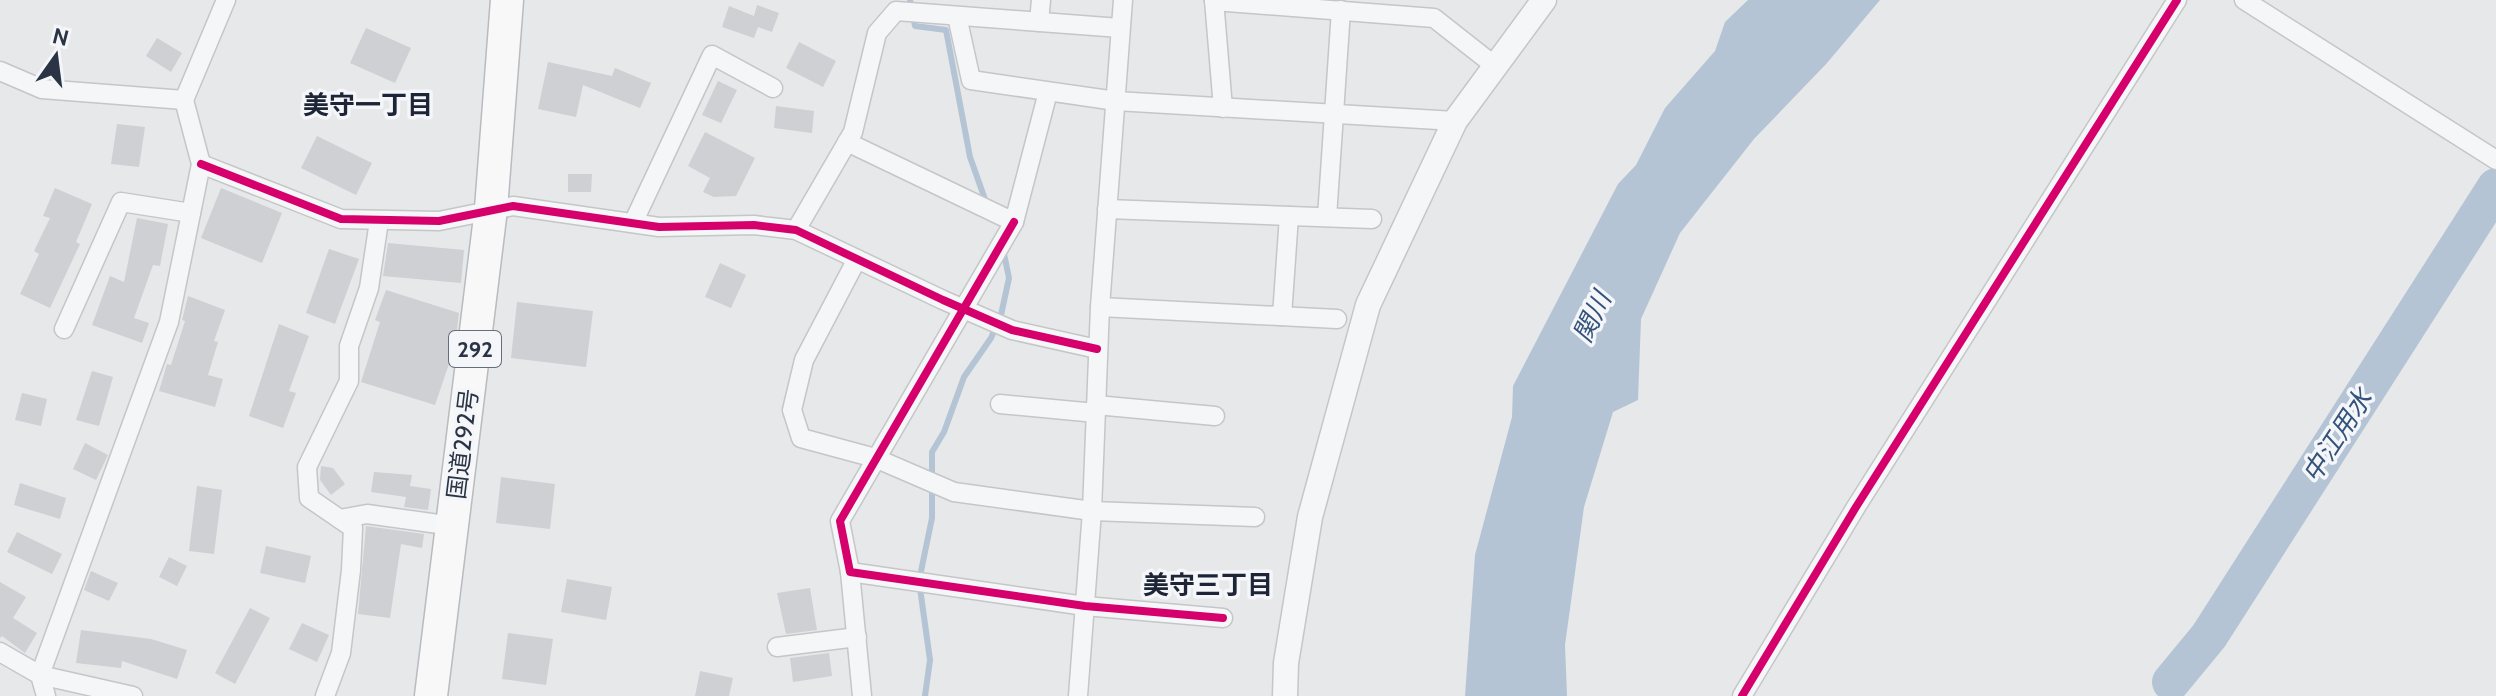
<svg xmlns="http://www.w3.org/2000/svg" width="2496" height="696" font-family="Cabin,'Noto Sans JP',sans-serif">
  <style>
    .water { fill: #b4c4d5 }
    .lines { fill: none; stroke-linecap: round; stroke-linejoin: round }
    .stream { stroke: #b4c4d5; stroke-width: 6 }
    .river { stroke: #b4c4d5; stroke-width: 38 }
    .building { fill: #ced0d3 }
    .minor-casing { stroke: #c4c6c8; stroke-width: 21 }
    .tertiary-casing { stroke: #c4c6c8; stroke-width: 27 }
    .trunk-casing { stroke: #b8bbbf; stroke-width: 35 }
    .minor { stroke: #f5f6f7; stroke-width: 18 }
    .tertiary { stroke: #f5f6f7; stroke-width: 24 }
    .trunk { stroke: #f8f8f8; stroke-width: 32 }
    .cycleway-casing { stroke: #f4f6f9; stroke-width: 13 }
    .cycleway { stroke: #d6006c; stroke-width: 8 }
    .labels { text-anchor: middle; stroke-width: 7; stroke-linejoin: round; paint-order: stroke }
    .shield { fill: #f4f6f9; stroke: #676e7b; stroke-width: 2 }
    .shield-label { font-size: 22px; font-weight: bold; fill: #2b3445 }
    .street-label { font-size: 24px; fill: #2b3445; stroke: #f4f6f9 }
    .neighbourhood-label { font-size: 26px; font-weight: bold; fill: #1d2536; stroke: #f4f6f9 }
    .water-label { font-size: 26px; font-style: italic; fill: #34527a; stroke: #f4f6f9 }
  </style>
  <rect width="100%" height="100%" fill="#e6e8ea"/>
  <polygon class="water" points="1748,0 1880,0 1827,63 1754,139 1680,233 1641,319 1638,400 1613,412 1584,507 1565,645 1567,696 1465,696 1475,555 1512,417 1513,386 1618,184 1636,165 1665,108 1715,51 1725,22"/>
  <g class="lines">
    <g class="stream">
      <polyline points="910,0 915,26 946,30 970,157 987,205"/>
      <polyline points="925,696 930,660 919,581 932,518 932,452 944,432 964,377 991,338 1001,315 1009,278 1003,249"/>
    </g>
    <polyline class="river" points="2171,682 2209,636 2496,187"/>
  </g>
  <g class="building">
    <polygon points="757,5 779,13 772,32 758,27 754,38 722,27 729,6 754,16"/>
    <polygon points="366,28 411,48 395,83 350,63"/>
    <polygon points="157,38 182,53 171,72 146,56"/>
    <polygon points="799,42 836,61 823,87 786,68"/>
    <polygon points="548,62 612,76 615,68 651,83 640,108 583,85 576,117 538,109"/>
    <polygon points="718,81 737,90 721,123 702,115"/>
    <polygon points="776,106 814,111 812,133 774,128"/>
    <polygon points="117,124 145,127 139,167 111,164"/>
    <polygon points="705,132 755,158 736,196 714,197 703,192 710,178 688,166"/>
    <polygon points="317,136 372,163 356,195 301,168"/>
    <polygon points="568,174 592,174 591,192 568,192"/>
    <polygon points="55,188 92,204 76,242 80,244 50,308 20,294 39,254 34,251 50,218 43,216"/>
    <polygon points="221,188 282,213 262,263 201,238"/>
    <polygon points="137,218 168,224 160,266 153,265 134,318 149,323 142,343 92,325 110,276 124,282"/>
    <polygon points="388,243 464,250 461,283 383,276"/>
    <polygon points="329,249 359,259 335,324 306,313"/>
    <polygon points="720,263 746,275 731,308 705,297"/>
    <polygon points="386,290 459,313 455,346 435,405 361,382 380,322 375,320"/>
    <polygon points="188,296 225,310 214,341 218,342 208,375 223,379 215,407 159,391 167,364 171,365 185,321 182,320"/>
    <polygon points="517,302 593,311 586,367 511,358"/>
    <polygon points="279,324 309,336 289,391 296,393 283,428 249,416"/>
    <polygon points="92,371 113,377 99,426 76,420"/>
    <polygon points="22,393 47,399 41,426 15,420"/>
    <polygon points="85,443 108,455 96,480 73,469"/>
    <polygon points="321,466 333,468 345,484 331,495 320,480"/>
    <polygon points="374,472 412,475 410,486 431,489 428,510 404,507 406,497 371,492"/>
    <polygon points="501,477 555,484 550,529 496,523"/>
    <polygon points="20,483 66,498 60,519 14,505"/>
    <polygon points="197,486 222,490 214,554 189,551"/>
    <polygon points="366,526 424,534 422,548 401,544 390,618 358,614"/>
    <polygon points="17,532 62,554 52,574 7,552"/>
    <polygon points="266,546 311,556 305,583 260,573"/>
    <polygon points="169,557 187,566 177,586 159,577"/>
    <polygon points="91,571 118,583 109,601 84,590"/>
    <polygon points="567,579 612,587 606,620 561,612"/>
    <polygon points="0,582 26,597 13,618 37,633 25,653 2,636 0,638"/>
    <polygon points="810,588 817,630 786,634 777,593"/>
    <polygon points="250,608 270,618 235,684 215,673"/>
    <polygon points="302,623 329,635 317,662 289,649"/>
    <polygon points="81,630 151,639 187,650 177,679 122,661 121,668 76,663"/>
    <polygon points="508,633 553,639 546,685 502,679"/>
    <polygon points="829,653 832,676 793,682 790,658"/>
    <polygon points="700,671 733,678 729,696 695,696"/>
  </g>
  <g class="lines">
    <g class="minor-casing">
      <g id="minor">
        <polyline points="1214,0 1223,108"/>
        <polyline points="2244,0 2496,160"/>
        <polyline points="1214,1 1434,18 1495,66"/>
        <polyline points="957,16 971,80 1116,101 1455,121"/>
        <polyline points="1039,22 1041,0"/>
        <polyline points="0,71 42,89 184,100"/>
        <polyline points="847,142 1014,222 1048,92"/>
        <polyline points="201,164 341,219 439,221 513,206 659,227 754,225 796,230 943,300 1012,330 1097,349"/>
        <polyline points="1107,209 1372,219"/>
        <polyline points="1327,217 1341,10"/>
        <polyline points="1014,222 840,521 850,572 1085,606 1223,618"/>
        <polyline points="633,223 712,55 773,88"/>
        <polyline points="796,230 853,132 877,33 896,11 1120,28"/>
        <polyline points="857,259 804,360 792,410 801,438 875,458 954,492 1092,511 1255,517"/>
        <polyline points="1100,307 1337,319"/>
        <polyline points="1282,316 1289,216"/>
        <polyline points="64,329 121,202 191,213"/>
        <polyline points="1000,404 1096,413"/>
        <polyline points="1096,405 1215,416"/>
        <polyline points="340,519 367,514 453,526"/>
        <polyline points="850,572 862,696"/>
        <polyline points="777,647 857,637"/>
        <polyline points="0,652 40,675 133,696"/>
        <polyline points="46,696 40,675 169,322 201,164 184,100 226,0"/>
        <polyline points="325,696 341,653 351,570 353,528 309,498 307,467 349,381 349,346 369,288 379,221"/>
        <polyline points="1078,696 1092,511 1100,307 1123,0"/>
        <polyline points="1742,696 1856,507 2177,0"/>
      </g>
    </g>
    <g class="tertiary-casing">
      <polyline id="tertiary" points="1285,696 1286,663 1310,517 1368,305 1455,121 1544,0"/>
    </g>
    <g class="trunk-casing">
      <polyline id="trunk" points="431,696 491,209 507,0"/>
    </g>
    <use href="#minor" class="minor"/>
    <use href="#tertiary" class="tertiary"/>
    <use href="#trunk" class="trunk"/>
    <g class="cycleway-casing">
      <g id="cycleway">
        <polyline points="201,164 341,219 439,221 513,206 659,227 754,225 796,230 943,300 1012,330 1097,349"/>
        <polyline points="1014,222 840,521 850,572 1085,606 1223,618"/>
        <polyline points="1742,696 1856,507 2177,0"/>
      </g>
    </g>
    <use href="#cycleway" class="cycleway"/>
  </g>
  <g class="labels">
    <rect class="shield" x="449" y="331" width="52" height="36" rx="6"/>
    <g class="shield-label">
      <text x="475" y="357">292</text>
    </g>
    <g class="street-label">
      <text transform="translate(463 444) rotate(-83)" y="8">国道292号</text>
    </g>
    <g class="neighbourhood-label">
      <text x="368" y="114">美守一丁目</text>
      <text x="1208" y="594">美守三丁目</text>
    </g>
    <g class="water-label">
      <text transform="translate(1592 317) rotate(-64)" y="9">関川</text>
      <text transform="translate(2337 436) rotate(-57)" y="9">中江用水</text>
    </g>
  </g>
  <g transform="translate(56 56) rotate(14)" stroke="#f4f6f9" stroke-width="6" paint-order="stroke">
  <path d="M0-6L14 30L0 20L-14 30Z" fill="#2b3445"/>
  <text y="-12" font-size="22" font-weight="bold" text-anchor="middle" fill="#2b3445">N</text>
  </g>
</svg>
